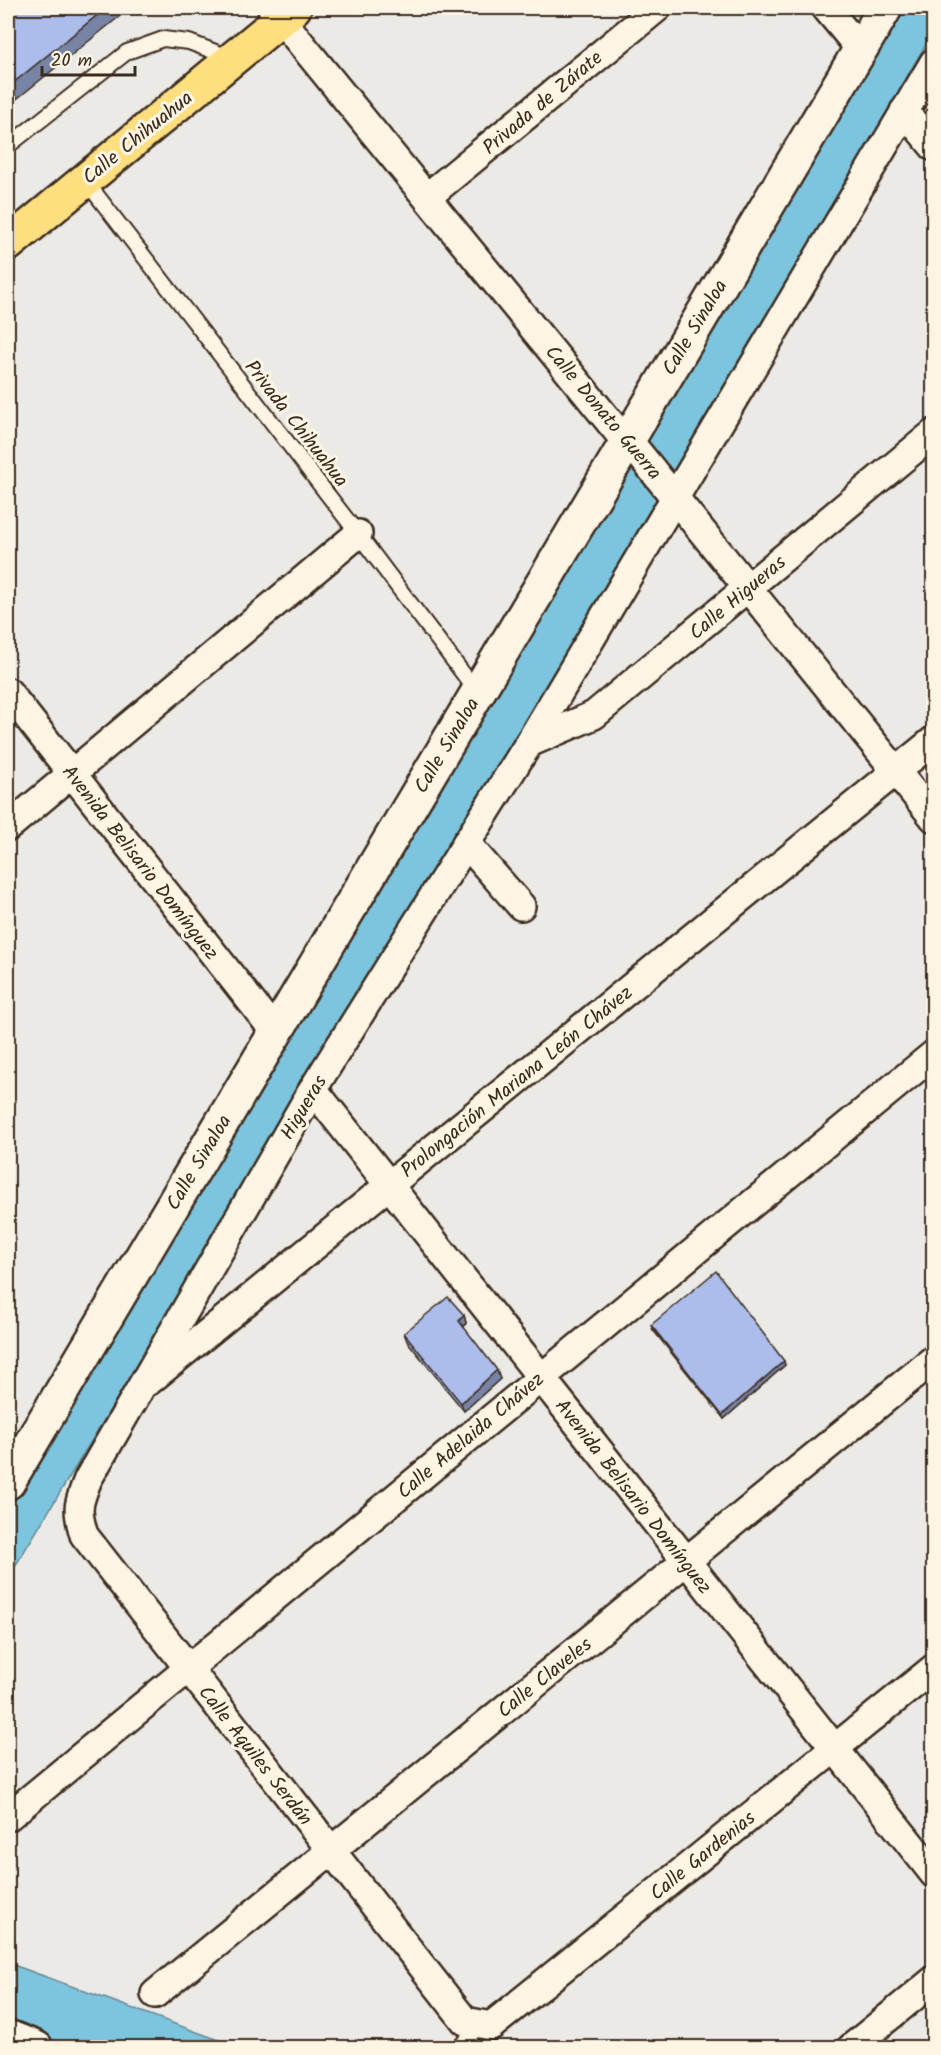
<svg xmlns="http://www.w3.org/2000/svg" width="941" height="2055" font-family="Kalam,sans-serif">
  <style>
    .water { fill: #7dc5de; stroke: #638791; stroke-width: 1.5 }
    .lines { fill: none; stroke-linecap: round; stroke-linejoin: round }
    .lane-casing { stroke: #3b2a1e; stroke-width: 18 }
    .street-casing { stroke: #3b2a1e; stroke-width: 32 }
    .secondary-casing { stroke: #3b2a1e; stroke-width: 38 }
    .primary-casing { stroke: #3b2a1e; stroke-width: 38 }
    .lane { stroke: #fcf5e5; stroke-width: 14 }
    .street { stroke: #fcf5e5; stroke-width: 27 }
    .secondary { stroke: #fcf5e5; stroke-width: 33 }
    .primary { stroke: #fedf80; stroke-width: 33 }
    .wall { fill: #94a3cb; stroke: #3b2a1e; stroke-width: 1.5 }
    .shaded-wall { fill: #7884a5; stroke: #3b2a1e; stroke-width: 1.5 }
    .building { fill: #acbdec; stroke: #3b2a1e; stroke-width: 1.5 }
    .labels { text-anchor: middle; stroke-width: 6; stroke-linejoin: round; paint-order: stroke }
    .street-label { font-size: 20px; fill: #3b2a1e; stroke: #fcf5e5 }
  </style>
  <rect width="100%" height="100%" fill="#eceae6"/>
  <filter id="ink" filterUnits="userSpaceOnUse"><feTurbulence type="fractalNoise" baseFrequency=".0167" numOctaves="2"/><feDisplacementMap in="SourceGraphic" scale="12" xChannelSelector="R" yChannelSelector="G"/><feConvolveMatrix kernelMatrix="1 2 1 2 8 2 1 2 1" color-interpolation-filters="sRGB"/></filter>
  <g filter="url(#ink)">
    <g class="water">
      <polygon points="897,8 933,8 933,32 654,515 8,1578 8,1498"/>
      <polygon points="8,1963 238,2047 65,2047 8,2027"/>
    </g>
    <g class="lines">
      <g class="lane-casing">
        <g id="lane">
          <polyline points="8,146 127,52 163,39 189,42 231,58"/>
          <polyline points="85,180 358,534 477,692"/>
          <polyline points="459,2048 480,2024"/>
        </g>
      </g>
      <g class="street-casing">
        <g id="street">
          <polyline points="272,8 626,442 637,451 934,818"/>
          <polyline points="826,8 860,49"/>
          <path d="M934,62L529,743L313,1089L88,1479C78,1504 76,1509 84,1535L465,2021L491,2026L934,1668"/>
          <polyline points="904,111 934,147"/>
          <polyline points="427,197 657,8"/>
          <polyline points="8,692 275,1032"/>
          <polyline points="529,743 594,715 934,433"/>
          <polyline points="8,827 358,534"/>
          <polyline points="466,843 521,906"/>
          <polyline points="313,1089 934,1874"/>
          <polyline points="149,1381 934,740"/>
          <polyline points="8,1817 934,1054"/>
          <polyline points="155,1994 934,1359"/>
          <polyline points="851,2048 934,1980"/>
        </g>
      </g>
      <g class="secondary-casing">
        <g id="secondary">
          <polyline points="8,1482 885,8"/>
          <polyline points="8,2037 36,2048"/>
        </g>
      </g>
      <g class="primary-casing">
        <polyline id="primary" points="8,244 294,8"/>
      </g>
      <use href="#lane" class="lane"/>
      <use href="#street" class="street"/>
      <use href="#secondary" class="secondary"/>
      <use href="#primary" class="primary"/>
    </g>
    <g class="wall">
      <polygon points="464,1315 466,1323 463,1327 500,1379 464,1411 407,1341 404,1333"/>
      <polygon points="651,1325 785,1365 724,1419 653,1330"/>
    </g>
    <g class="shaded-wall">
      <polygon points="106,8 130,8 8,106 8,87"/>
      <polygon points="464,1315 466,1323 462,1329 459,1321"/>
      <polygon points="784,1361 785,1365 724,1419 722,1415"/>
      <polygon points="497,1370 500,1379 464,1411 461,1403"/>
    </g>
    <g class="building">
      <polygon points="8,8 106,8 8,87"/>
      <polygon points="716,1271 784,1361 722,1415 651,1325"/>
      <polygon points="448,1297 464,1315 459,1321 497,1370 461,1403 404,1333"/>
    </g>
  </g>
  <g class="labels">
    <g class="street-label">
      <text transform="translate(542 102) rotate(-40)" y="7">Privada de Zárate</text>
      <text transform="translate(137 137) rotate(-39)" y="7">Calle Chihuahua</text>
      <text transform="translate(694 327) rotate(-59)" y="7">Calle Sinaloa</text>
      <text transform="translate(604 412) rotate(50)" y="7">Calle Donato Guerra</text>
      <text transform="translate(297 423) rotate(52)" y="7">Privada Chihuahua</text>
      <text transform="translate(737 597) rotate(-40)" y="7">Calle Higueras</text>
      <text transform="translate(446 745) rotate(-59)" y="7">Calle Sinaloa</text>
      <text transform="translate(141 862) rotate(52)" y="7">Avenida Belisario Domínguez</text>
      <text transform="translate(516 1081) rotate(-39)" y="7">Prolongación Mariana León Chávez</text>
      <text transform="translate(303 1107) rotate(-59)" y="7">Higueras</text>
      <text transform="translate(198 1162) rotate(-59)" y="7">Calle Sinaloa</text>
      <text transform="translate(470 1435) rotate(-40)" y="7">Calle Adelaida Chávez</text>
      <text transform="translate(634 1496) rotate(52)" y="7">Avenida Belisario Domínguez</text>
      <text transform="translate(544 1677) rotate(-39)" y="7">Calle Claveles</text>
      <text transform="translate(256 1755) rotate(52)" y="7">Calle Aquiles Serdán</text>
      <text transform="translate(702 1855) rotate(-39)" y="7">Calle Gardenias</text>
    </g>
  </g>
  <rect width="941" height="2055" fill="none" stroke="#fcf5e5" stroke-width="30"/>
  <rect x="15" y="15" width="911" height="2025" fill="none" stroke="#3b2a1e" stroke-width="2" filter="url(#ink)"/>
  <path d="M42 66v9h93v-9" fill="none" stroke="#3b2a1e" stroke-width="3"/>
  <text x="51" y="66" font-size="18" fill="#3b2a1e" stroke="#fcf5e5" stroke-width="4.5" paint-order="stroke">20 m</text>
</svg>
